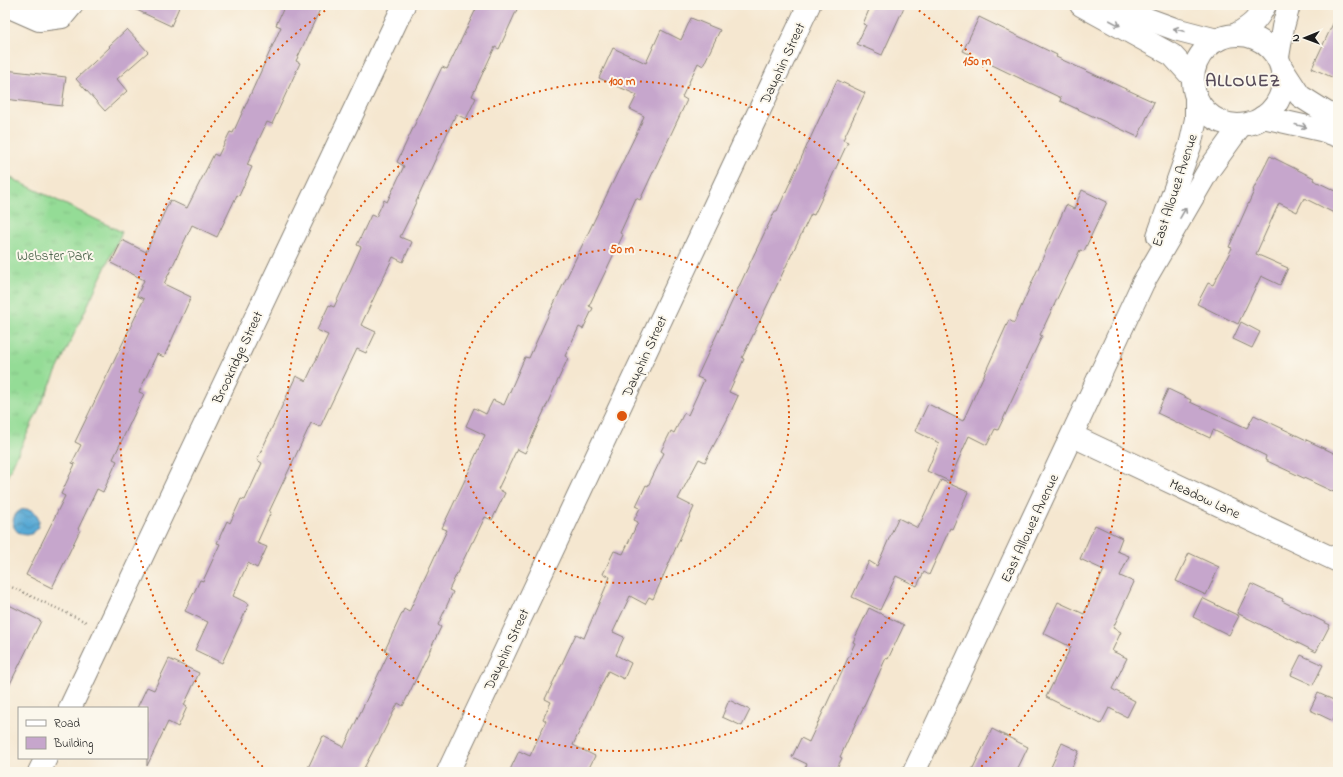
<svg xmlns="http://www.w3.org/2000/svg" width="1343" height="777" font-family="'Indie Flower',sans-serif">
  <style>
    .grass { fill: url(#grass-tufts); stroke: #587c59 }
    .water { fill: url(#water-waves); stroke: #3a6278 }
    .building { fill: #c6a6cc }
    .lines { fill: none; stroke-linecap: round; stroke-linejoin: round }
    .minor-casing { stroke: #888276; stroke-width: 24 }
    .path { stroke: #888276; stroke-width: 2.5; stroke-dasharray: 1 3; stroke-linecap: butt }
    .minor { stroke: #fff; stroke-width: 22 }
    .oneway { stroke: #999 }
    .ring { fill: none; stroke: #de560d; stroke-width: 2; stroke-dasharray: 2 4 }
    .labels { text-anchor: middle; stroke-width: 4; stroke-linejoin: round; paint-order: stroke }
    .street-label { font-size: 14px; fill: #1c1c1c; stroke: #fbf7ec }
    .park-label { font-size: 14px; fill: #465f47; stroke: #fbf7ec }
    .district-label { font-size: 18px; font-weight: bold; letter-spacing: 1px; fill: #584c5a; stroke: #fbf7ec }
    .centre { fill: #de560d; stroke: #fbf7ec; stroke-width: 2 }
    .ring-label { font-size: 12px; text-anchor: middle; font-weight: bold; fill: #de560d; stroke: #fbf7ec; stroke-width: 4; stroke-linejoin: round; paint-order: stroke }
  </style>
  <defs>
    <pattern id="grass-tufts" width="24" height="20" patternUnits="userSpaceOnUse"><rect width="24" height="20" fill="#94dc96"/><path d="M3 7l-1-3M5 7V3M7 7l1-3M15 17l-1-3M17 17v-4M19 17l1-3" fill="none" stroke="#7fbc81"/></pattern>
    <pattern id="water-waves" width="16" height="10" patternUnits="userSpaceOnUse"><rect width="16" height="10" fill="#59a9d4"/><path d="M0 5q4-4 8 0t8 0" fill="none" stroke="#4989ab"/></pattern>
  </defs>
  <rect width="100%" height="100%" fill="#fbf7ec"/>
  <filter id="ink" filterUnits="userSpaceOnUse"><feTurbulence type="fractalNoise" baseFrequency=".025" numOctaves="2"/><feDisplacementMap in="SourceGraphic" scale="8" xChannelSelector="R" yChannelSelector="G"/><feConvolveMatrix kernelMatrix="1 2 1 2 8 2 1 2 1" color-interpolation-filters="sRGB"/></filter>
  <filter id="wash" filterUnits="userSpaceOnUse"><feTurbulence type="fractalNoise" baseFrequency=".012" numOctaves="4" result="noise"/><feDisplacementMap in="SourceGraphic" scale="16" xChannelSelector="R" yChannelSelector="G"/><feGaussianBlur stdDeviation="0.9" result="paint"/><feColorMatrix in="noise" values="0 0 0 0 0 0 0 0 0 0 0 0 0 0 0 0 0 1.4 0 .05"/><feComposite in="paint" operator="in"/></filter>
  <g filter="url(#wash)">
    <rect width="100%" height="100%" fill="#f5e7d0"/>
    <polygon class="grass" points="5,175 122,232 5,481"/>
    <circle class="water" cx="26" cy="522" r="13"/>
    <g id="blocks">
      <g class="building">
        <polygon points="126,5 180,5 171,26"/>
        <polygon points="285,5 322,5 296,61 300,63 272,124 267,122 247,165 252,167 239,196 237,195 217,237 192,225 164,284 191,297 164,357 157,354 139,392 144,394 113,459 117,461 103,492 97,489 78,529 80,530 52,588 26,575 65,496 61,494 75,464 72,463 81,445 75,442 144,299 137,296 144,280 111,263 122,240 146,252 170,200 187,208 214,154 218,156 230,132 233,133 281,27 276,25"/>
        <polygon points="478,5 519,5 499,49 495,47 472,96 476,98 466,119 456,114 411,213 412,213 400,237 412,242 403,262 393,257 361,325 376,332 366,353 357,349 320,427 311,423 269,512 271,512 257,543 267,547 257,568 248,563 233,596 249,604 222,663 195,650 208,622 185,611 200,580 203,581 220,544 217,543 227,521 230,523 241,499 245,500 262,463 257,460 296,376 306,381 328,335 317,330 329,305 334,307 361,247 357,245 371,215 376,217 384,200 387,202 404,166 397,162 442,67 447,69"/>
        <polygon points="871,5 905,5 882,55 857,44 866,25 863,24"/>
        <polygon points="1338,13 1338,80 1312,68"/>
        <polygon points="979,17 1057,55 1056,57 1154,102 1138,137 1060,101 1061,98 963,51"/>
        <polygon points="691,18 720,30 703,66 698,63 682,97 687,100 640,200 636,198 620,233 623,235 589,306 593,308 583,329 579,327 565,356 568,358 525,453 517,449 498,489 505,493 492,520 485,517 473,542 472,542 449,590 453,592 438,625 441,627 403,706 398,703 377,745 376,745 362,772 306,772 323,736 344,747 389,652 385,650 404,609 409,612 447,530 442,528 473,463 472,463 485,435 466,426 474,408 486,414 493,400 504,405 525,357 529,358 546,320 640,126 644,116 630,109 637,95 599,78 613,48 646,63 661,30 681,40"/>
        <polygon points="127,29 148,52 117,79 127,91 105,111 76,79 110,47 109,46"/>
        <polygon points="5,70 66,77 62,106 5,99"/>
        <polygon points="837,80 865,93 843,140 848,142 814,215 811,214 742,358 744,359 729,392 738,396 727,420 705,462 699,459 678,499 694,507 653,599 649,597 645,604 630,596 613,632 624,637 616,655 631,663 624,679 608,671 573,745 595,756 587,772 509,772 519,751 530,756 546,721 543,719 551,702 545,699 576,634 584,638 610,577 603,574 614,551 623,554 638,522 634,520 640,508 636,506 646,485 648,486 664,453 661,451 671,431 674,433 684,413 688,415 704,380 697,377 749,265 775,211 777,211"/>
        <polygon points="1270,156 1314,178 1313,180 1338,192 1338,215 1304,198 1297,212 1279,203 1256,254 1288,268 1280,285 1261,276 1238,324 1197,304 1208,283 1213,285 1232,248 1229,247 1254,191 1253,190"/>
        <polygon points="1082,190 1107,202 1084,251 1080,250 1040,335 1042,336 998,430 995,429 987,445 969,436 949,481 927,471 939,443 915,431 928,404 963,421 1009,320 1014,323 1066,205 1074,209"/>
        <polygon points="1241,322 1260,332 1252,348 1233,339"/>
        <polygon points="1168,389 1191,400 1190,402 1247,428 1254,415 1338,455 1338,494 1265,460 1266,456 1213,430 1210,438 1157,413"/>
        <polygon points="941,480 968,492 952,529 950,528 929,575 924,572 917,586 896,576 880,610 852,597 869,561 877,566 898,518 918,528"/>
        <polygon points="1095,525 1122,538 1117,551 1129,556 1120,576 1134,582 1113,628 1121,632 1112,651 1127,658 1112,689 1135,701 1127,717 1109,708 1101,724 1046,697 1071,647 1043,633 1058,602 1084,614 1104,570 1080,559"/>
        <polygon points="1189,553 1219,567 1206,595 1176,581"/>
        <polygon points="1251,584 1283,599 1282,601 1330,625 1316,652 1237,613"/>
        <polygon points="1202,598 1239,616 1229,635 1193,617"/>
        <polygon points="5,603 41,621 5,694"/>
        <polygon points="869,608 904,625 888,659 886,658 840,757 842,758 835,772 803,772 807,764 792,757 801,738 809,742 855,643 853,642"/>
        <polygon points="1301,655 1323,665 1313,685 1291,675"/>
        <polygon points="169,659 199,673 184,705 187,707 178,727 168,722 147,766 147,708 137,708 147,687 154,690"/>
        <polygon points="1318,693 1338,702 1338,710 1333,721 1310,710"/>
        <polygon points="729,700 750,710 742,726 722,717"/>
        <polygon points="992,729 1028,747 1016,772 971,772"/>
        <polygon points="1062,743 1079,751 1070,772 1062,772 1051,767"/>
      </g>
    </g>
  </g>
  <g filter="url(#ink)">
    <use href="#blocks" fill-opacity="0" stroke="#888276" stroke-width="1"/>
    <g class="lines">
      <g class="minor-casing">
        <g id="minor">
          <polyline points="5,5 39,20 62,17 72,5"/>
          <polyline points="1081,5 1172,55 1193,78"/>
          <polyline points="1109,5 1175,29 1217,40"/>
          <path d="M1237,34C1252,25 1257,21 1265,5"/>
          <circle cx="1238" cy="80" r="45"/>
          <polyline points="1278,57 1283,27 1289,5"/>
          <polyline points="1283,70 1300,96 1338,120"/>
          <polyline points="1263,117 1321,130 1338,136"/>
          <polyline points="1158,236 1190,146 1196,119 1196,95"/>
          <polyline points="1073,436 1338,561"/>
          <polyline points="70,708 404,5"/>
          <polyline points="39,772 46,758"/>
          <polyline points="448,772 809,5"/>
          <polyline points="914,772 1143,283 1208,171 1241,125"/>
        </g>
      </g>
      <polyline class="path" points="5,584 86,622"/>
      <use href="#minor" class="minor"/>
    </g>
    <defs><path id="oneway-shaft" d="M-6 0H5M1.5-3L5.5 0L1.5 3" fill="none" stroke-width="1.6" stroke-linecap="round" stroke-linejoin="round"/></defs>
    <g class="oneway">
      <use href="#oneway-shaft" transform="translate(1115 23) rotate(28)"/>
      <use href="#oneway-shaft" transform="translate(1179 30) rotate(-165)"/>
      <use href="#oneway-shaft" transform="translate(1301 126) rotate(14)"/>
      <use href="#oneway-shaft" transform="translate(1183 213) rotate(-60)"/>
    </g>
  </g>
  <g class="ring">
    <circle cx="622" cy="416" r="167"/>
    <circle cx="622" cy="416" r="335"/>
    <path d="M267 771A502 502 0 0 1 330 7M914 7A502 502 0 0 1 977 771"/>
  </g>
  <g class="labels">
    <g class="street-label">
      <text transform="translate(782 63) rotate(-65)" y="5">Dauphin Street</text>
      <text transform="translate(1174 190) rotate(-72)" y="5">East Allouez Avenue</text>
      <text transform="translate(644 356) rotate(-65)" y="5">Dauphin Street</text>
      <text transform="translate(237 357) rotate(-65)" y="5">Brookridge Street</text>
      <text transform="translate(1205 498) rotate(25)" y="5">Meadow Lane</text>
      <text transform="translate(1029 528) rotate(-65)" y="5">East Allouez Avenue</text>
      <text transform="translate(506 649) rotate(-65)" y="5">Dauphin Street</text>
    </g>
    <g class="park-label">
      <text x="55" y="260">Webster Park</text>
    </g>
    <g class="district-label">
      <text x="1243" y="86">ALLOUEZ</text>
    </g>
  </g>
  <circle cx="622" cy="416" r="6" class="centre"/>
  <g class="ring-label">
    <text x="977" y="65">150 m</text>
    <text x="622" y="85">100 m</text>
    <text x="622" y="253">50 m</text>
  </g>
  <rect width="1343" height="777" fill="none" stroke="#fbf7ec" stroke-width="20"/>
  <rect x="18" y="707" width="130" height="52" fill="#fbf7ec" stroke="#a29f99"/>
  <rect x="26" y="720" width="20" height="6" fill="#ffffff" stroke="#a29f99"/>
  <text x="54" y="727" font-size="12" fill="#1c1c1c">Road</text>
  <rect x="26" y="737" width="20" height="12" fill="#c6a6cc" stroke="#a29f99"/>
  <text x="54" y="747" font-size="12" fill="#1c1c1c">Building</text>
  <g transform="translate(1305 38) rotate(269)" stroke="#fbf7ec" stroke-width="3" paint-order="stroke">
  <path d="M0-3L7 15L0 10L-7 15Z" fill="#1c1c1c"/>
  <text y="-6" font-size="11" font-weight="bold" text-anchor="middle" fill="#1c1c1c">N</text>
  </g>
</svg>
